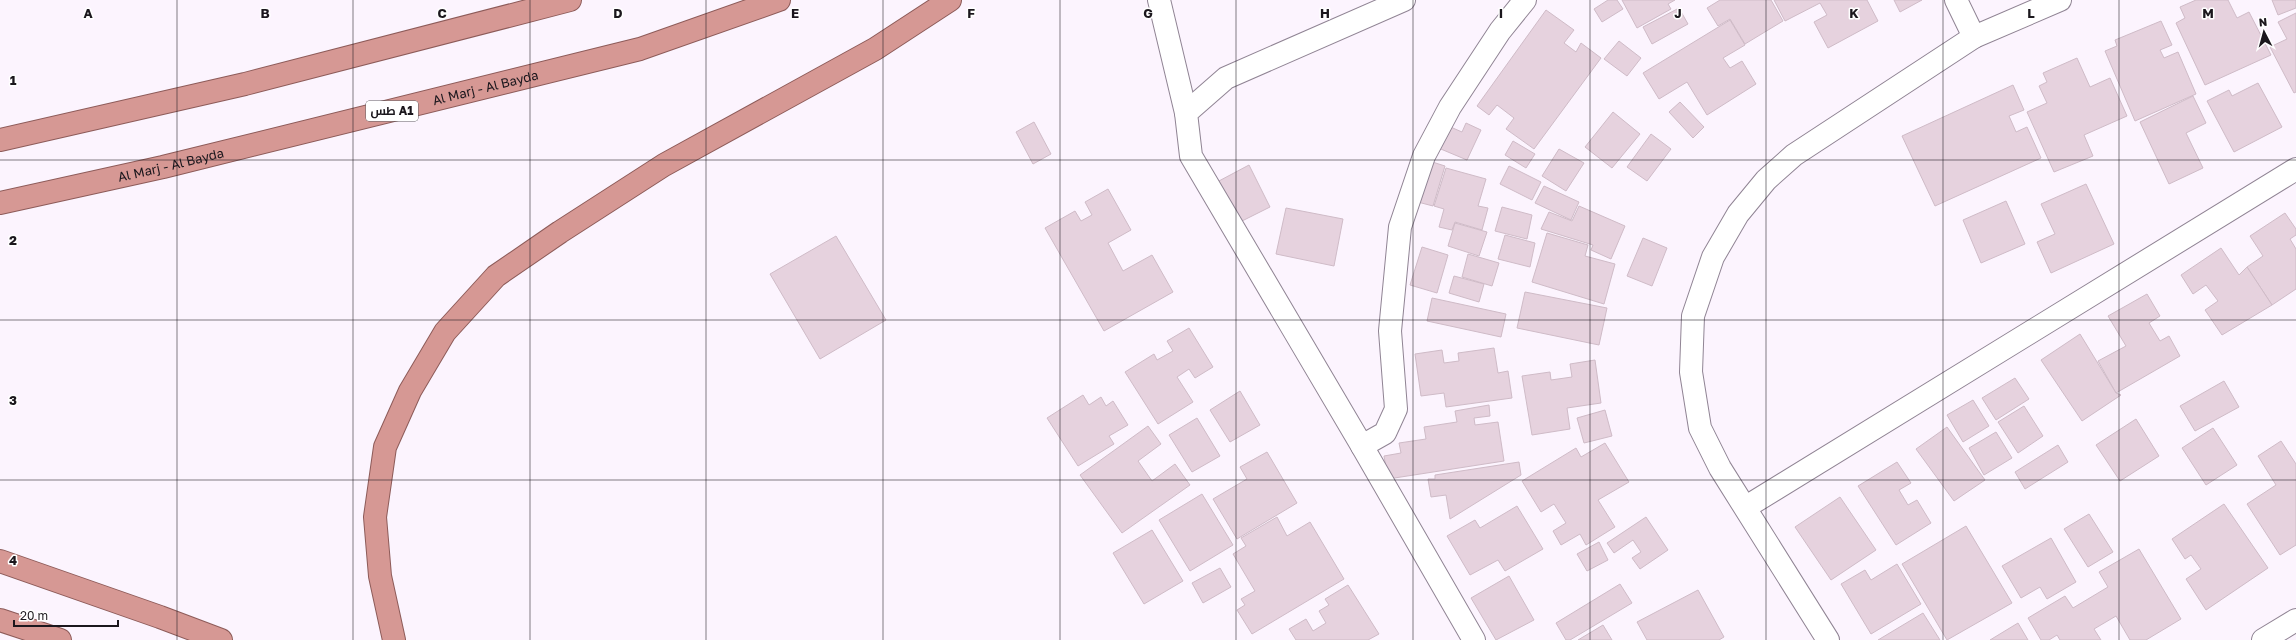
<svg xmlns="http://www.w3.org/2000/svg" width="2296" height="640" font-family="'Golos Text',Cairo,sans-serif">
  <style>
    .building { fill: #e6d2de; stroke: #cfbbc7 }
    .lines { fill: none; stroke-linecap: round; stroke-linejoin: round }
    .minor-casing { stroke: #908494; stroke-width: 24 }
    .trunk-casing { stroke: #8d5b59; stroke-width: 24 }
    .minor { stroke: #fff; stroke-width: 22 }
    .trunk { stroke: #d69894; stroke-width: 22 }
    .grid { fill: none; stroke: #1b171d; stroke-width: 1; stroke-opacity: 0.55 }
    .labels { text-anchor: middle; stroke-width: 3; stroke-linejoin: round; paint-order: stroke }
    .shield { fill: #fff; stroke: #5f5d61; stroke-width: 1 }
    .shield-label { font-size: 12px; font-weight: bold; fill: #1b171d }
    .street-label { font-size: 13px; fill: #1b171d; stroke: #fff }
    .grid-label { font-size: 13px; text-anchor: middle; font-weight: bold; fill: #1b171d; stroke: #fff; stroke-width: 3; stroke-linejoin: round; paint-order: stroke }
  </style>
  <rect width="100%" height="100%" fill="#fcf4fe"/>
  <g class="building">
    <polygon points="1608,0 1617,0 1623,9 1602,22 1594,9"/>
    <polygon points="1622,0 1675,0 1668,4 1671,9 1637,28"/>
    <polygon points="1720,0 1771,0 1783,21 1745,44 1730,19 1718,26 1707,8"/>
    <polygon points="1774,0 1867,0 1878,21 1828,48 1814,22 1827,15 1820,3 1785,21"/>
    <polygon points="1894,0 1922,0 1900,12"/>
    <polygon points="2196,0 2228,0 2237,18 2249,12 2271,55 2205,85 2176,23 2185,18 2180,7"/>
    <polygon points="2272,0 2296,0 2296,8 2278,15"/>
    <polygon points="1679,8 1688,24 1652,44 1643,27"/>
    <polygon points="1546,10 1574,30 1564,43 1576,52 1581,43 1601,58 1534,149 1506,129 1514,118 1497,105 1489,115 1477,106"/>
    <polygon points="2296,13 2296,92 2294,93 2270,47 2287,39 2278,22"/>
    <polygon points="1730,20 1745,45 1723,58 1730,68 1742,61 1756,84 1707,115 1687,82 1659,99 1643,73"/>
    <polygon points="2161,21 2172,45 2160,50 2164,58 2178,52 2196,94 2135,121 2105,51 2117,46 2115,40"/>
    <polygon points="1619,41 1641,58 1627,76 1604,59"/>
    <polygon points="2077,58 2090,87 2110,78 2127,116 2084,135 2093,156 2054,172 2027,112 2047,103 2039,86 2047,82 2043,73"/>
    <polygon points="2258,83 2282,127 2234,152 2207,101 2229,90 2232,96"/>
    <polygon points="2013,85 2024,110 2009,116 2016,132 2027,127 2041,158 1935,206 1902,136"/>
    <polygon points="2193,96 2206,123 2186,133 2203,168 2169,184 2140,122"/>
    <polygon points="1680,102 1704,127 1693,138 1669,112"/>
    <polygon points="1613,112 1640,134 1612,168 1585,147"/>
    <polygon points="1034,122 1051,154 1033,164 1016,132"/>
    <polygon points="1466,123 1481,130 1467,160 1436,147 1446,125 1462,132"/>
    <polygon points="1651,134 1671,149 1647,181 1627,167"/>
    <polygon points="1513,141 1535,154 1526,168 1505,155"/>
    <polygon points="1559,149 1584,163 1566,191 1542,176"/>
    <polygon points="1426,160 1445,166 1433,206 1414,201"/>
    <polygon points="1249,165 1270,207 1238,223 1217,182"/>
    <polygon points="1509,166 1541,182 1532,200 1500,184"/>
    <polygon points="1446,168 1486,179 1478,206 1488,208 1482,230 1455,222 1452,230 1439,227 1444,209 1434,206"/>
    <polygon points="2086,184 2114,244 2051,273 2037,242 2055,234 2041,204"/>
    <polygon points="1544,186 1579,202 1571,220 1535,203"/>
    <polygon points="1108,189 1131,230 1108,243 1123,271 1152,255 1173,292 1104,331 1045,228 1075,211 1081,221 1092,215 1085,202"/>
    <polygon points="2006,201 2025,244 1981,263 1963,220"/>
    <polygon points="1579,206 1625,226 1611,259 1591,250 1593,245 1541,229 1549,212 1572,221"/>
    <polygon points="1502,207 1532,215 1527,239 1495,231"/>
    <polygon points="1286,208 1343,219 1334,266 1276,254"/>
    <polygon points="2285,213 2296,229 2296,235 2290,239 2296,249 2296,289 2272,305 2247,267 2263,256 2250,236"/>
    <polygon points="1455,223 1487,232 1479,256 1448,246"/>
    <polygon points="1547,233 1588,245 1585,256 1615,264 1604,304 1532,282"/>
    <polygon points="1505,235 1535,243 1530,267 1498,259"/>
    <polygon points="836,236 886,320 820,359 770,274"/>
    <polygon points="1643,238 1667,248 1652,286 1627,276"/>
    <polygon points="1422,247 1448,255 1437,293 1410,285"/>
    <polygon points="2221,248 2239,275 2247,267 2272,305 2222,335 2205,310 2218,301 2206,285 2193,294 2181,275"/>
    <polygon points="1468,254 1499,263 1492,286 1462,277"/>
    <polygon points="1454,276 1484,284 1479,302 1449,293"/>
    <polygon points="1525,292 1607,308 1599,345 1517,328"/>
    <polygon points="2147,294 2160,316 2149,323 2160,341 2169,336 2180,356 2116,393 2098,361 2126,346 2108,316"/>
    <polygon points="1432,298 1506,314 1501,337 1427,321"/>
    <polygon points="1189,328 1213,367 1195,378 1189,369 1177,377 1193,402 1158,424 1125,372 1154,354 1157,360 1173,351 1167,341"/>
    <polygon points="2080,334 2116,393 2121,395 2082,421 2041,360"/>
    <polygon points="1494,348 1498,373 1508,371 1512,398 1446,407 1444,393 1421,396 1415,354 1442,350 1444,363 1459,361 1458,353"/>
    <polygon points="1595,360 1601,403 1567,408 1570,429 1532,435 1522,376 1550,372 1551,380 1572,377 1570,364"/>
    <polygon points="2015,378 2029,399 1996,420 1982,398"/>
    <polygon points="2224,381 2239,407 2195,431 2180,406"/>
    <polygon points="1240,391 1260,425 1230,442 1210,410"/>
    <polygon points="1083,395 1089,405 1101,397 1106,406 1113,401 1128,425 1109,436 1114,444 1078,466 1047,418"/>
    <polygon points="1973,400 1989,426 1963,442 1947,415"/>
    <polygon points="1489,405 1490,416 1474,418 1475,425 1498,422 1504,461 1388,479 1384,456 1401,453 1399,443 1426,439 1424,427 1457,422 1455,411"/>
    <polygon points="2024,406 2043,436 2018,453 1998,422"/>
    <polygon points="1605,410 1612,436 1584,443 1577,418"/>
    <polygon points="1197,418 1220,456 1192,472 1169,435"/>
    <polygon points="2136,419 2159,456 2120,481 2096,445"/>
    <polygon points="1148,426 1161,444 1138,461 1152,481 1175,464 1190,485 1122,533 1080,475"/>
    <polygon points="1947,427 1985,480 1954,501 1916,449"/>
    <polygon points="2213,428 2237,465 2206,485 2182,448"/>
    <polygon points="1996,432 2012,458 1984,475 1969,448"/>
    <polygon points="2281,441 2296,464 2296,545 2280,555 2247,504 2276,485 2258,456"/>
    <polygon points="1605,443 1629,482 1598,500 1615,527 1586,545 1580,534 1561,545 1553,531 1566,523 1554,504 1541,512 1522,481 1576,448 1581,457"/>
    <polygon points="2058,445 2068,462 2025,489 2015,472"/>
    <polygon points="1267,452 1297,503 1237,539 1213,499 1247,479 1240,467"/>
    <polygon points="1519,462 1521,475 1450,519 1446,495 1431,497 1428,479 1435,479 1435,475"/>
    <polygon points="1897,462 1911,483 1899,490 1908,505 1917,500 1931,523 1896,545 1858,486"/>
    <polygon points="1202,494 1233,545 1190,571 1159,520"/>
    <polygon points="1840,497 1876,550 1831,580 1795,527"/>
    <polygon points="2224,504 2268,568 2206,610 2186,579 2201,569 2191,555 2185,559 2172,539"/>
    <polygon points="1517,506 1543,549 1505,571 1498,560 1470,575 1447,536 1475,520 1480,528"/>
    <polygon points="2089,514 2113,552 2088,567 2064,529"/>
    <polygon points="1277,517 1287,536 1310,522 1344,579 1252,634 1237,610 1245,605 1241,599 1255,591 1233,554 1246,546 1241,538"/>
    <polygon points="1646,517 1668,550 1640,569 1632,558 1641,552 1633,540 1614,553 1607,543"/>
    <polygon points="1966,526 2012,603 1947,640 1902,564"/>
    <polygon points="1152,530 1183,581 1144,604 1113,553"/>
    <polygon points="2051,538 2076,582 2047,599 2040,587 2021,598 2002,566"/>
    <polygon points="1599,542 1608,560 1587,571 1577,554"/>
    <polygon points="2139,549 2181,619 2146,640 2130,640 2116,616 2094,629 2101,640 2060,640 2057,635 2049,640 2041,640 2028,618 2065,596 2073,608 2108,587 2099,572"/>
    <polygon points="1897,564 1921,604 1871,634 1841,584 1865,570 1871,580"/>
    <polygon points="1220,568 1231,587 1203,603 1192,583"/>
    <polygon points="1509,576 1534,620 1496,640 1471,598"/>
    <polygon points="1620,584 1632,603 1570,640 1566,640 1556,623"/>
    <polygon points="1348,585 1379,634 1368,640 1296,640 1289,629 1306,619 1313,631 1326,623 1319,611 1329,605 1325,599"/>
    <polygon points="1698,590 1724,637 1719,640 1647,640 1637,622"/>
    <polygon points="1923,613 1940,640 1878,640"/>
    <polygon points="2018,623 2028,640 1990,640"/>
    <polygon points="1603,625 1612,640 1578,640"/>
  </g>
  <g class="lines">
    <g class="minor-casing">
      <g id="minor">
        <polyline points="1159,0 1186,113"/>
        <polyline points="1956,0 1974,37"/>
        <polyline points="1362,446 1191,156 1186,113 1226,78 1404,0"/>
        <polyline points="1746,507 2296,169"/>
        <polyline points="1474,640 1362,446 1385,433 1396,409 1390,331 1400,227 1424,156 1450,107 1500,31 1525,0"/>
        <polyline points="1828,640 1720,468 1700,428 1691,372 1693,316 1713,257 1738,214 1766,180 1794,155 1974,37 2060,0"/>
        <polyline points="2263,640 2296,620"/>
      </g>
    </g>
    <g class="trunk-casing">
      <g id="trunk">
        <polyline points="0,140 245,84 570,0"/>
        <path id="s1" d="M0,203L163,167L640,49L779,0"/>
        <polyline points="0,561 160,617 221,640"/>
        <polyline points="0,620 60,640"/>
        <polyline points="394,640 380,576 375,517 385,447 410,391 445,332 496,276 560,232 664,165 875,49 950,0"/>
      </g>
    </g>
    <use href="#minor" class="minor"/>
    <use href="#trunk" class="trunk"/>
  </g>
  <path class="grid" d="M177,0V640M353,0V640M530,0V640M706,0V640M883,0V640M1060,0V640M1236,0V640M1413,0V640M1590,0V640M1766,0V640M1943,0V640M2119,0V640M0,160H2296M0,320H2296M0,480H2296"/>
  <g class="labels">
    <rect class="shield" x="366" y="101" width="52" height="20" rx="3"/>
    <g class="shield-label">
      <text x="392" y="115">طس A1</text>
    </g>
    <g class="street-label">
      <text dy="5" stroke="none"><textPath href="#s1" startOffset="499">Al Marj - Al Bayda</textPath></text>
      <text dy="5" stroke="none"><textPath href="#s1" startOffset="175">Al Marj - Al Bayda</textPath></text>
    </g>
  </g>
  <g class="grid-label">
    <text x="88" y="18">A</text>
    <text x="265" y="18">B</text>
    <text x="442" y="18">C</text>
    <text x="618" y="18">D</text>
    <text x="795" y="18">E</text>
    <text x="971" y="18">F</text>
    <text x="1148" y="18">G</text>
    <text x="1325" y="18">H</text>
    <text x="1501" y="18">I</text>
    <text x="1678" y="18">J</text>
    <text x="1854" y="18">K</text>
    <text x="2031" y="18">L</text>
    <text x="2208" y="18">M</text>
    <text x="13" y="85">1</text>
    <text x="13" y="245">2</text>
    <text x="13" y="405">3</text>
    <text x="13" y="565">4</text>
  </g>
  <g transform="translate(2264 32) rotate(354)" stroke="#ffffff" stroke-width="3" paint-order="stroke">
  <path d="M0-3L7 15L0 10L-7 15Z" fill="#1b171d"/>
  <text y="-6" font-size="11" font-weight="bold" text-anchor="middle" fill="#1b171d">N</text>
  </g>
  <path d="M14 620v6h104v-6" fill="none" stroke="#1b171d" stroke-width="2"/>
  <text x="20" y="620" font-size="12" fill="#1b171d" stroke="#ffffff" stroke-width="3" paint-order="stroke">20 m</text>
</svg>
